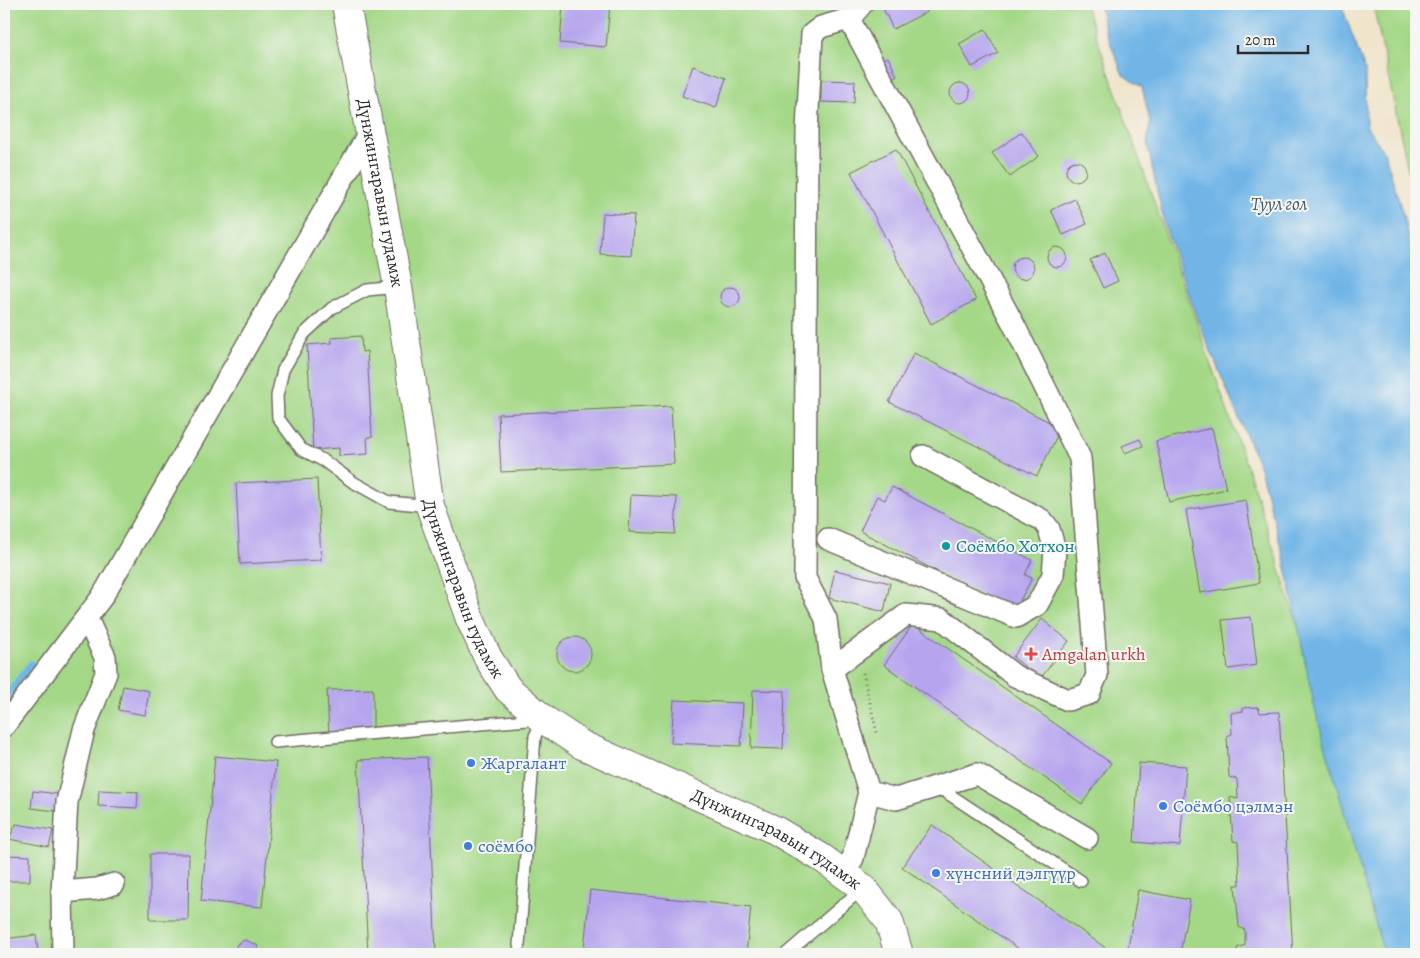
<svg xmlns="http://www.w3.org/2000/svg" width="1420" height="958" font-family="Alegreya,serif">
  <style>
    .green { fill: #a4d887; stroke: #688259 }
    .water { fill: #71b5e7; stroke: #4e7089 }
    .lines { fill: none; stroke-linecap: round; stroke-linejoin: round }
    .stream { stroke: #71b5e7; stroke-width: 7 }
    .building { fill: #b6a5ee }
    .service-casing { stroke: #706c63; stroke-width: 14 }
    .minor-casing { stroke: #706c63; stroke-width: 24 }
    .primary-casing { stroke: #706c63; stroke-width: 30 }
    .path { stroke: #706c63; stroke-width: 3; stroke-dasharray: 1 4; stroke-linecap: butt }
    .service { stroke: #fff; stroke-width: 11 }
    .minor { stroke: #fff; stroke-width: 21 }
    .primary { stroke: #fff; stroke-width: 28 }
    .culture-dot { fill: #0f9aa8; stroke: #f6f6f2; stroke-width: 2 }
    .health-dot { fill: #e0444e; stroke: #f6f6f2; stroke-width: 2 }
    .shop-dot { fill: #3f7fe0; stroke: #f6f6f2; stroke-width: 2 }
    .labels { text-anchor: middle; stroke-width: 4; stroke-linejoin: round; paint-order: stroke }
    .street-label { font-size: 18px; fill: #2b2b2b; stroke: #f6f6f2 }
    .culture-label { font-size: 18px; fill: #0d838f; stroke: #f6f6f2; text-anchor: start }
    .health-label { font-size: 18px; fill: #be3a42; stroke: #f6f6f2; text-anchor: start }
    .shop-label { font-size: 18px; fill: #366cbe; stroke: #f6f6f2; text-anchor: start }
    .water-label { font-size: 19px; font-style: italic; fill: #445b6d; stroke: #f6f6f2 }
  </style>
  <rect width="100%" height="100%" fill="#f6f6f2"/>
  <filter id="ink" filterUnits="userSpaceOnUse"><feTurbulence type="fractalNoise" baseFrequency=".02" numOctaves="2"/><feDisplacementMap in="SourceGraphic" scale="10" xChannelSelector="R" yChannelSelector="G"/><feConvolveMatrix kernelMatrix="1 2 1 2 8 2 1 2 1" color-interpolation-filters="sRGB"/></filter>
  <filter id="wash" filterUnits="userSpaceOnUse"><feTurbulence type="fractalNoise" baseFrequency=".0096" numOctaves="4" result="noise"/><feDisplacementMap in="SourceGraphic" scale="20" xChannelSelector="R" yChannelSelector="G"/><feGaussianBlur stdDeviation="1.12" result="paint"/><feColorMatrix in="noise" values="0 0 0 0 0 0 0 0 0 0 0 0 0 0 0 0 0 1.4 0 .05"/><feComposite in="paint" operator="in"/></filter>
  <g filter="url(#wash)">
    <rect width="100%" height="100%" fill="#f0e4cb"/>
    <g class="green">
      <polygon points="4,4 1085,4 1252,481 1401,954 4,954"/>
      <polygon points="1373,4 1416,4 1416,207"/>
    </g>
    <polygon class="water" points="1099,4 1341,4 1365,70 1366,125 1385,154 1403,215 1416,273 1416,954 1384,954 1315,709 1285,563 1260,468 1198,321 1164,223 1147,143 1150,122 1142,87 1123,75 1105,30"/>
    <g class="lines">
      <polyline class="stream" points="4,699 31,664"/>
    </g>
    <g id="blocks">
      <g class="building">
        <polygon points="563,4 610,4 606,47 560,43"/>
        <polygon points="669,4 691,4 678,10"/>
        <polygon points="881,4 923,4 927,12 893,29"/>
        <polygon points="985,29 998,53 972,67 959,44"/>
        <polygon points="888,57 897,76 888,80 880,61"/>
        <polygon points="693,66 726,78 716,108 682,96"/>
        <polygon points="821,80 855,81 854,103 821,102"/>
        <circle cx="960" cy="93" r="10"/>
        <polygon points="1022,132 1039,156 1010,177 992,153"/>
        <polygon points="896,149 976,300 931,324 851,172"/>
        <circle cx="1076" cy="171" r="10"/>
        <polygon points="1075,199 1087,224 1063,235 1051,210"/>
        <polygon points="603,213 634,215 631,256 600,254"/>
        <circle cx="1057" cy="257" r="10"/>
        <polygon points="1105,253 1118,281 1103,288 1090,260"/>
        <circle cx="1023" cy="268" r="11"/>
        <circle cx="730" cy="297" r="10"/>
        <polygon points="361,336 362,352 367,351 372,437 367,437 368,454 339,456 339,448 313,450 307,345 332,343 331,338"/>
        <polygon points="914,353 1061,428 1037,476 889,402"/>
        <polygon points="671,406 674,464 501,472 498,414"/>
        <polygon points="1212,428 1226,489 1169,502 1156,441"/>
        <polygon points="1140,439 1143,446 1125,453 1122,446"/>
        <polygon points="317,479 321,560 240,564 236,483"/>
        <polygon points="892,487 1032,560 1025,575 1032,578 1014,612 860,531 877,496 885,500"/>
        <polygon points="631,495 677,497 675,534 629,532"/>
        <polygon points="1246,500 1259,583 1200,593 1186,510"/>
        <polygon points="835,570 890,583 884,612 829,598"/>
        <polygon points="1251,617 1257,665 1228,669 1222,620"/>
        <polygon points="1042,619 1069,641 1040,679 1013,657"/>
        <polygon points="913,624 1111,763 1082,804 884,665"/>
        <circle cx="574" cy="654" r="17"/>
        <polygon points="123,686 149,691 145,715 118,710"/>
        <polygon points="373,689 373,732 329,735 327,690"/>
        <polygon points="753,690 785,691 783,749 751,748"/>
        <polygon points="674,700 743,703 741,746 671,743"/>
        <polygon points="1258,707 1260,713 1279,712 1293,954 1238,954 1237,948 1245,945 1245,930 1239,927 1235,885 1240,885 1238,842 1233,841 1230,797 1238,799 1237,779 1229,777 1227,736 1232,734 1231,713 1243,711 1243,708"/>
        <polygon points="215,756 276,762 262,907 201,901"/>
        <polygon points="427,757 436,954 368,954 358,760"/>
        <polygon points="1139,763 1186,766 1180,846 1134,842"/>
        <polygon points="99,790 138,792 137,808 98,806"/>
        <polygon points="33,791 58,794 56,811 31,808"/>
        <polygon points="16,824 53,830 49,847 9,839"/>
        <polygon points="932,825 1107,949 1103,954 1026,954 902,867"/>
        <polygon points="150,854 189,854 188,920 150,920"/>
        <polygon points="4,855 30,856 30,881 4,881"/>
        <polygon points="590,890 751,907 746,954 647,954 584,948"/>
        <polygon points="1138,890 1190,900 1180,954 1127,954"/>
        <polygon points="36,935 38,954 4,954 4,939"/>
        <polygon points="245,940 257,945 260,954 233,954 237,944"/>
      </g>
    </g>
  </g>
  <g filter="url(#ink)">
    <use href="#blocks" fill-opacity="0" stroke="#706c63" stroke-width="1"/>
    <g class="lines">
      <g class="service-casing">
        <g id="service">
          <polyline points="398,287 367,290 332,308 304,334 283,370 277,396 278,418 301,449 324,461 353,482 389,502 430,506"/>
          <polyline points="275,742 539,719"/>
          <polyline points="938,787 1081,881"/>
          <polyline points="519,945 535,736 543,719"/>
          <polyline points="786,954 863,888"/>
        </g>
      </g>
      <g class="minor-casing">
        <g id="minor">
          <polyline points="828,539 1016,617 1037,605 1053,575 1055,550 1049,529 1042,520 923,456"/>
          <polyline points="832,669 906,615 942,619 1015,676 1068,700 1089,694 1097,675 1080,458 1014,325 849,19"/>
          <polyline points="4,726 102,597 369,133"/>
          <polyline points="869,792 896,799 977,774 1087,838"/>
          <polyline points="844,873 853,858 869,792 832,669 826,619 805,578 807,130 812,34 821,27 849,19 862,4"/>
          <polyline points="62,892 97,889 114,884"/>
          <polyline points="63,954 62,892 67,802 84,730 106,673 105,657 87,619"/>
        </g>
      </g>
      <g class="primary-casing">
        <g id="primary">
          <path id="s1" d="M346,4L398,287L430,506L470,619L488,658L508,689L543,719L582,745L775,830L822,858L863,888L889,921L899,954"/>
        </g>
      </g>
      <polyline class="path" points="863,673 877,733"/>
      <use href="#service" class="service"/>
      <use href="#minor" class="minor"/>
      <use href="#primary" class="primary"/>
    </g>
  </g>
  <circle class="culture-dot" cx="946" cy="546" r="5"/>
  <path class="health-dot" d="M1028.5 646.5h5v5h5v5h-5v5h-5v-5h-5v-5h5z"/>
  <g class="shop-dot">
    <circle cx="471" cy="763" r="5"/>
    <circle cx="1163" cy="806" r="5"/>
    <circle cx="468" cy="846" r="5"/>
    <circle cx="936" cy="873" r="5"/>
  </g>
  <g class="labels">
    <g class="street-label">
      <text dy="6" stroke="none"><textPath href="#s1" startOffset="192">Дүнжингаравын гудамж</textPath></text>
      <text dy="6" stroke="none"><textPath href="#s1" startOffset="598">Дүнжингаравын гудамж</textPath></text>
      <text dy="6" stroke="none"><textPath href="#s1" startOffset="1018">Дүнжингаравын гудамж</textPath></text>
    </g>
    <g class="culture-label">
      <text x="956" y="552">Соёмбо Хотхон</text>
    </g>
    <g class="health-label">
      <text x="1042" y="660">Amgalan urkh</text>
    </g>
    <g class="shop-label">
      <text x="481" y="769">Жаргалант</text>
      <text x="1173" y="812">Соёмбо цэлмэн</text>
      <text x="478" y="852">соёмбо</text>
      <text x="946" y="879">хүнсний дэлгүүр</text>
    </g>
    <g class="water-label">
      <text x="1279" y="210">Туул гол</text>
    </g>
  </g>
  <rect width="1420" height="958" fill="none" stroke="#f6f6f2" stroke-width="20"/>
  <path d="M1238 45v8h70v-8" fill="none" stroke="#2b2b2b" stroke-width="2.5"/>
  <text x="1245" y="45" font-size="15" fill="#2b2b2b" stroke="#f6f6f2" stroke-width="4" paint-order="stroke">20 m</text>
</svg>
